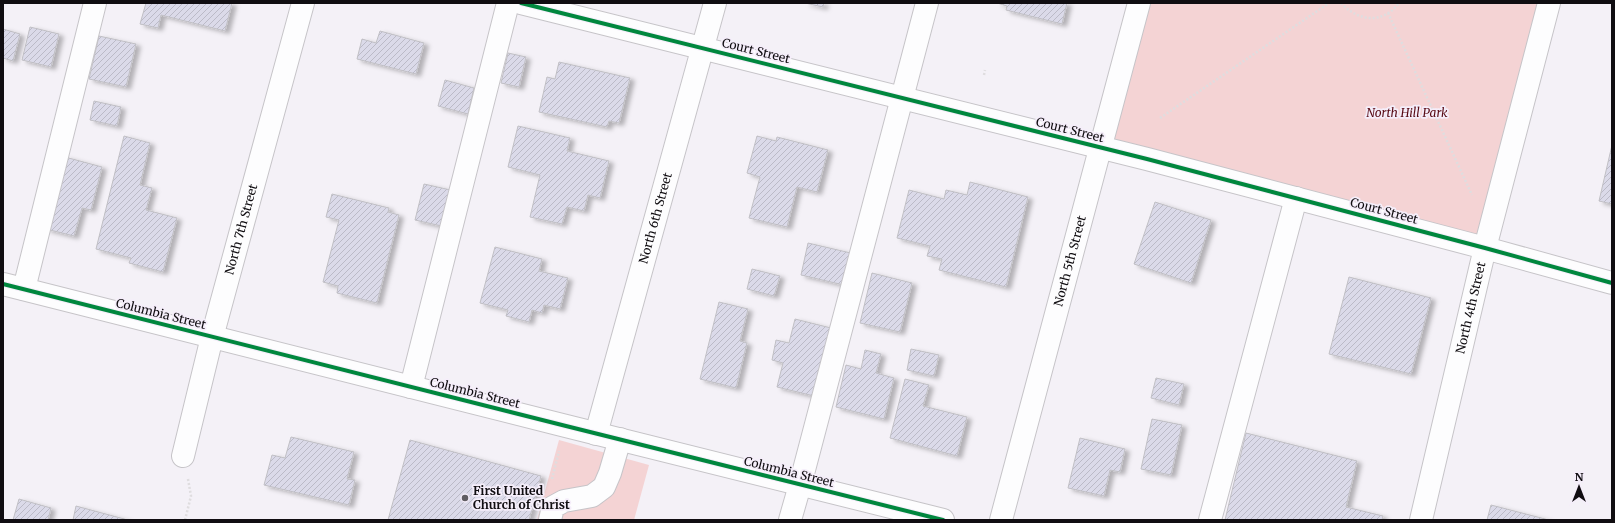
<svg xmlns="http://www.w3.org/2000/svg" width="1615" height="523" font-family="Merriweather,serif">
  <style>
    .green { fill: #f4d3d4 }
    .building { fill: url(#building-hatch); stroke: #c0bfc4; filter: url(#shadow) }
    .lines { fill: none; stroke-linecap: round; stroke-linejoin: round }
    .minor-casing { stroke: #c6c4c8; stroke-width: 24 }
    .major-casing { stroke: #c6c4c8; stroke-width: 24 }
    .path { stroke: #dfdddf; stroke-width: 2.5; stroke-dasharray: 2 2; stroke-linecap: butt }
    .minor { stroke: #fdfdfe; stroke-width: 22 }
    .major { stroke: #fdfdfe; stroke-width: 22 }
    .cycleway-casing { stroke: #f5eefa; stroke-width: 6 }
    .cycleway { stroke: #00873e; stroke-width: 4 }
    .poi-dot { fill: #605d62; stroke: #f5eefa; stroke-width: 1.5 }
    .labels { text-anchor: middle; stroke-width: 3.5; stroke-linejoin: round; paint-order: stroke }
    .street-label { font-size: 12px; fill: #100d11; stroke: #f5eefa }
    .park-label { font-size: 12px; font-style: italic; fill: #570913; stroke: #f5eefa }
    .poi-label { font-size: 12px; font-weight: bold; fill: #100d11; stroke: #f5eefa; text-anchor: start }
  </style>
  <defs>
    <pattern id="building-hatch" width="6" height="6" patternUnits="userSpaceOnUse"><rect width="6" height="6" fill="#dbdae9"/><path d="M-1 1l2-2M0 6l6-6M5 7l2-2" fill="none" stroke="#bbbac7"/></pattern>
    <filter id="shadow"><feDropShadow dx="4.5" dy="2.5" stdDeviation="2" flood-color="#0004"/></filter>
  </defs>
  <rect width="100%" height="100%" fill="#f4f1f7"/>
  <g class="green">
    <polygon points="1139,3 1549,3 1485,248 1101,148"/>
    <polygon points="559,440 649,465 634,520 537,520"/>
  </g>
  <g class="building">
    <polygon points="146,3 232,3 225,31 161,15 158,28 140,24"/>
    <polygon points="805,3 824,3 823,7"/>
    <polygon points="997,3 1067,3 1062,24 1006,10 1007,6"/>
    <polygon points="30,27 59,34 51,67 22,60"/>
    <polygon points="3,29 20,34 13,61 3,58"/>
    <polygon points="380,31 424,43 416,74 357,59 362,39 376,43"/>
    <polygon points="99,36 136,44 126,87 89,79"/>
    <polygon points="508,53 526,57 519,87 501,83"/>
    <polygon points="559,62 630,78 619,123 609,121 607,127 539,112 547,77 555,79"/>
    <polygon points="445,80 474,88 468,114 438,106"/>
    <polygon points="94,101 121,107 117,126 90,120"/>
    <polygon points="518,126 570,138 567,151 609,161 600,198 588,195 584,211 567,207 562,224 530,217 540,175 508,167"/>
    <polygon points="124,136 150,143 140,185 152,188 146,210 177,218 163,272 129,263 131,258 96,249"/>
    <polygon points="757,136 776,141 777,137 828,150 817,192 797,187 787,227 749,218 760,177 747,173"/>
    <polygon points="1612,145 1612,204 1599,201"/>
    <polygon points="65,157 102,167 91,210 82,208 74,236 46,229"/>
    <polygon points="970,182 1028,197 1006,287 939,270 942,259 927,256 930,246 897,238 909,190 944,199 946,190 967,195"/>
    <polygon points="424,184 455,191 446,227 415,220"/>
    <polygon points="332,194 389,208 388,212 399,215 377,303 337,293 338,286 323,282 339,220 326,217"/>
    <polygon points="1155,202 1211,220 1191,283 1134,264"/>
    <polygon points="808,243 855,254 848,286 801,275"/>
    <polygon points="495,247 542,259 539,271 568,278 560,309 544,305 542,313 532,310 529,322 506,316 508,310 480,303"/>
    <polygon points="752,269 780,276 774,296 747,289"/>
    <polygon points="872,273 912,283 900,332 860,323"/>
    <polygon points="1349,277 1431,298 1411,374 1329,354"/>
    <polygon points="719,302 748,309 740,341 747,343 736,388 700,379"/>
    <polygon points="795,319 831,328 814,396 777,387 783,363 772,360 776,340 789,343"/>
    <polygon points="911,349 939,355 934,376 907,370"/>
    <polygon points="865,350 881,354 876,373 894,378 884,419 836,407 846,365 861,369"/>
    <polygon points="1156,378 1184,384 1179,405 1151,398"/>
    <polygon points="905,379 929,385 923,406 967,417 957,456 890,438"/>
    <polygon points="1152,419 1182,425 1171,475 1141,469"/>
    <polygon points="1246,433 1357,461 1346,507 1383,516 1382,520 1225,520"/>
    <polygon points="291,437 354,452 347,479 355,480 349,505 264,485 272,455 285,458"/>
    <polygon points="1080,438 1125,449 1120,472 1110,470 1104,496 1068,488"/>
    <polygon points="410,440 541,476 529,520 388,520"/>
    <polygon points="19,499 51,508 48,520 13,520"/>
    <polygon points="1491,505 1549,520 1487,520"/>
    <polygon points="76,506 128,520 73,520"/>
  </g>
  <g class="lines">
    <g class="minor-casing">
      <g id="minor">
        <polyline points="521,3 1147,159 1485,248 1612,283"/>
        <polyline points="3,284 566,426 943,520"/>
        <polyline points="24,289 95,3"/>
        <polyline points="411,387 508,3"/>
        <path id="s1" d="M596,434L715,3"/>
        <path id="s2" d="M183,456L212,337L303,3"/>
        <polyline points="550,520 553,507 564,501 592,496 604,487 610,473 620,439"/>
        <polyline points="790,520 800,485 927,3"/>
        <path id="s3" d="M1001,520L1139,3"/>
        <polyline points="1210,520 1296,198"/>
      </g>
    </g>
    <g class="major-casing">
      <g id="major">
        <path id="s4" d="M1421,520L1485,248L1549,3"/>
      </g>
    </g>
    <g class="path">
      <path d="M1341,3C1358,21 1382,25 1399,3"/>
      <polyline points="1388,13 1472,195"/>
      <polyline points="984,75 985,70"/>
      <polyline points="1160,118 1329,3"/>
      <polyline points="552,479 559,451"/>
      <polyline points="185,520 191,496 188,479"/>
    </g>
    <use href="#minor" class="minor"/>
    <use href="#major" class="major"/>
    <g class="cycleway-casing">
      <g id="cycleway">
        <polyline points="521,3 1147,159 1485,248 1612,283"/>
        <polyline points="3,284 566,426 943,520"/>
      </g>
    </g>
    <use href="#cycleway" class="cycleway"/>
  </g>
  <circle class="poi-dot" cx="465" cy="498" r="4"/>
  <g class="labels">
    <g class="street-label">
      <text transform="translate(756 51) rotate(14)" y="4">Court Street</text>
      <text transform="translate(1070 130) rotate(14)" y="4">Court Street</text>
      <text transform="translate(1384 211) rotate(15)" y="4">Court Street</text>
      <text dy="4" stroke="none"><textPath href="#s1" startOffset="224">North 6th Street</textPath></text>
      <text dy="4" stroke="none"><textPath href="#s2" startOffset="234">North 7th Street</textPath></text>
      <text dy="4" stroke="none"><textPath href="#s3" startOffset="268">North 5th Street</textPath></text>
      <text dy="4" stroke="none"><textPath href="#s4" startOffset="218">North 4th Street</textPath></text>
      <text transform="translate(161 314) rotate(14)" y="4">Columbia Street</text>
      <text transform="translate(475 393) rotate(14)" y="4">Columbia Street</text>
      <text transform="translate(789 472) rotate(14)" y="4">Columbia Street</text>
    </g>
    <g class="park-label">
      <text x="1407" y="117">North Hill Park</text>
    </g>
    <g class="poi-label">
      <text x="473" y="495">First United<tspan x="473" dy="14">Church of Christ</tspan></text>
    </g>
  </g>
  <rect width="1615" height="523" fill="none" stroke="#100d11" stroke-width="8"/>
  <g transform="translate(1579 487)" stroke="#f5eefa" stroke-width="3" paint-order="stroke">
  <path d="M0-3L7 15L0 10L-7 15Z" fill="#100d11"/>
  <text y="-6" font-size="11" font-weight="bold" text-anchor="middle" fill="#100d11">N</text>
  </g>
</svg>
